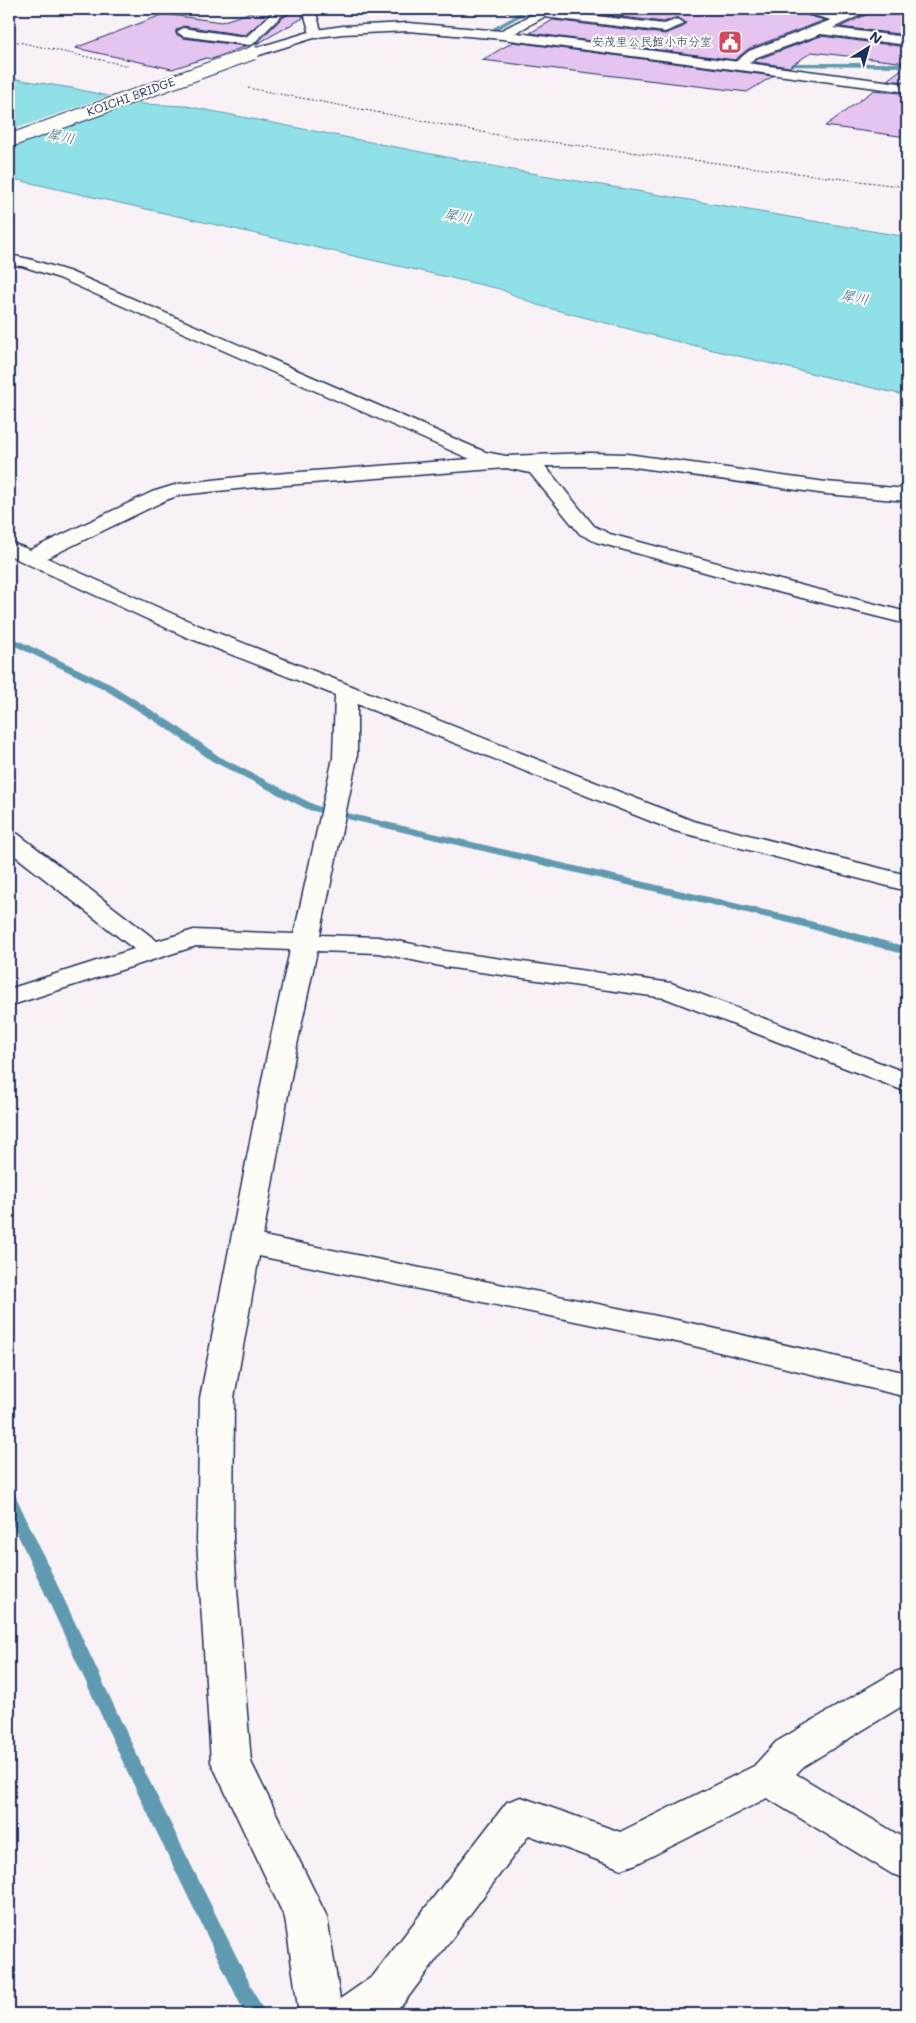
<svg xmlns="http://www.w3.org/2000/svg" width="916" height="2023" font-family="Mali,'Klee One',sans-serif">
  <style>
    .water { fill: #8fe1e7; stroke: #619ab0 }
    .pier { fill: #f8f1f6 }
    .lines { fill: none; stroke-linecap: round; stroke-linejoin: round }
    .stream { fill: #619ab0; fill-rule: evenodd }
    .building { fill: #e5c4f0; stroke: #1b2f5e }
    .lane-casing { stroke: #1b2f5e; stroke-width: 4 }
    .street-casing { stroke: #1b2f5e; stroke-width: 3 }
    .secondary-casing { stroke: #1b2f5e; stroke-width: 3 }
    .path { stroke: #1b2f5e; stroke-width: 1; stroke-dasharray: 2 2; stroke-linecap: butt }
    .lane { fill: #fdfcf7; fill-rule: evenodd }
    .street { fill: #fdfcf7; fill-rule: evenodd }
    .secondary { fill: #fdfcf7; fill-rule: evenodd }
    .secondary-bridge-casing { stroke: #1b2f5e; stroke-width: 15; stroke-linecap: butt }
    .secondary-bridge { stroke: #fdfcf7; stroke-width: 13 }
    .labels { text-anchor: middle; stroke-width: 4; stroke-linejoin: round; paint-order: stroke }
    .far-poi-label { font-size: 12px; fill: #1b2f5e; stroke: #fdfcf7; text-anchor: end }
    .far-street-label { font-size: 12px; fill: #1b2f5e; stroke: #fdfcf7 }
    .far-water-label { font-size: 14px; font-style: italic; fill: #385c80; stroke: #fdfcf7 }
  </style>
  <rect width="100%" height="100%" fill="#f8f1f6"/>
  <filter id="ink" filterUnits="userSpaceOnUse"><feTurbulence type="fractalNoise" baseFrequency=".02" numOctaves="2"/><feDisplacementMap in="SourceGraphic" scale="10" xChannelSelector="R" yChannelSelector="G"/><feConvolveMatrix kernelMatrix="1 2 1 2 8 2 1 2 1" color-interpolation-filters="sRGB"/></filter>
  <g filter="url(#ink)">
    <polygon class="water" points="9,78 72,88 143,104 186,106 513,170 907,237 907,396 667,339 537,305 500,289 9,178"/>
    <polygon class="pier" points="112,95 135,100 9,146 9,131"/>
    <g class="lines">
      <g class="stream">
        <polygon points="468,9 517,10 525,14 495,31 493,28 518,14"/>
        <polygon points="771,63 907,63 907,67 769,66"/>
        <polygon points="9,636 112,685 180,728 220,757 317,806 791,916 907,947 907,955 789,923 309,810 212,761 172,732 104,689 9,643"/>
        <polygon points="9,1493 15,1495 17,1499 145,1772 265,2014 245,2014 128,1773 9,1516"/>
      </g>
    </g>
    <g class="building">
      <polygon points="261,9 276,9 245,35 183,26 176,30 176,34 183,38 246,46 212,59 206,58 172,69 75,48 164,14 221,22"/>
      <polygon points="297,9 301,9 303,18 255,45 281,19"/>
      <polygon points="572,9 616,9 612,12 612,16 569,11"/>
      <polygon points="632,9 794,9 798,13 825,20 748,49 735,60 530,33 553,20 665,34 683,27 686,23 677,17 664,22 622,17"/>
      <polygon points="873,9 907,9 907,35 840,27 870,13"/>
      <polygon points="821,36 907,47 907,63 812,52 789,67 754,62 758,59"/>
      <polygon points="513,42 773,76 747,92 482,60"/>
      <polygon points="907,65 907,82 887,80"/>
      <polygon points="874,90 907,94 907,137 825,126"/>
    </g>
    <g class="lines">
      <g class="lane-casing">
        <polygon id="lane" points="619,9 630,9 620,16 614,16 614,12"/>
      </g>
      <g class="street-casing">
        <g id="street">
          <polygon points="280,9 295,9 280,17 253,44 249,45 183,36 177,32 183,28 246,37 272,13"/>
          <polygon points="303,9 315,9 322,34 320,37 316,38 310,34"/>
          <polygon points="534,9 556,9 554,11 664,24 678,19 684,23 682,25 665,32 544,17 506,38 498,38 496,35 498,32 537,12"/>
          <polygon points="796,9 814,9 841,16 856,9 871,9 869,11 833,28 907,37 907,45 821,34 757,57 742,69 734,69 732,66 734,63 749,51 831,20 798,11"/>
          <polygon points="9,255 29,259 71,272 485,452 506,456 590,453 627,454 826,482 907,489 907,501 826,494 627,466 545,466 594,526 610,534 776,579 907,612 907,624 762,588 596,542 580,534 530,473 506,468 247,488 180,495 166,500 47,558 200,626 693,821 907,875 907,891 675,831 357,704 357,758 320,935 379,937 445,951 671,983 907,1073 907,1092 665,998 445,967 379,953 317,951 295,1055 263,1236 686,1322 907,1373 907,1397 686,1344 259,1256 234,1398 233,1540 251,1762 327,1917 340,1999 373,1976 507,1802 521,1797 620,1832 754,1766 776,1742 893,1673 907,1668 907,1703 804,1766 796,1774 907,1840 907,1879 892,1874 767,1798 636,1864 622,1869 529,1835 403,2004 389,2014 299,2014 285,1918 211,1762 197,1540 200,1398 267,1055 290,950 196,946 9,1006 9,989 134,949 9,851 9,832 18,834 157,941 194,930 294,934 333,758 335,695 184,636 23,562 9,555 9,542 30,550 152,492 178,484 247,476 470,459 59,278 22,266 9,265"/>
        </g>
      </g>
      <g class="secondary-casing">
        <polygon id="secondary" points="408,23 502,31 907,84 907,92 502,39 408,31 343,34 317,37 253,57 247,53 249,50 316,30 343,26"/>
      </g>
      <g class="path">
        <polyline points="9,40 129,66"/>
        <polyline points="248,88 503,136 907,187"/>
      </g>
      <use href="#lane" class="lane"/>
      <use href="#street" class="street"/>
      <use href="#secondary" class="secondary"/>
      <g class="secondary-bridge-casing">
        <polyline id="secondary-bridge" points="9,141 253,53"/>
      </g>
      <use href="#secondary-bridge" class="secondary-bridge"/>
    </g>
  </g>
  <defs>
    <g id="civic-square" transform="scale(1.25)"><rect x="-9" y="-9" width="18" height="18" rx="4" fill="#d1495b" stroke="#fdfcf7"/><path d="M-.6-6.5H3V-4.5H.6V-3L4-1V1h2V6H-6V1h2V-1L-.6-3ZM-1.2 2.5V6h2.4V2.5Z" fill="#fff"/></g>
  </defs>
  <g fill-rule="evenodd">
    <use href="#civic-square" x="730" y="42"/>
  </g>
  <g class="labels">
    <g class="far-poi-label">
      <text x="712" y="46">安茂里公民館小市分室</text>
    </g>
    <g class="far-street-label">
      <text transform="translate(131 97) rotate(-20)" y="4">KOICHI BRIDGE</text>
    </g>
    <g class="far-water-label">
      <text transform="translate(61 136) rotate(11)" y="5">犀川</text>
      <text transform="translate(458 216) rotate(11)" y="5">犀川</text>
      <text transform="translate(855 297) rotate(11)" y="5">犀川</text>
    </g>
  </g>
  <rect width="916" height="2023" fill="none" stroke="#fdfcf7" stroke-width="30"/>
  <rect x="15" y="15" width="886" height="1993" fill="none" stroke="#1b2f5e" stroke-width="2" filter="url(#ink)"/>
  <g transform="translate(868 48) rotate(37)" stroke="#fdfcf7" stroke-width="4" paint-order="stroke">
  <path d="M0-4L9 19L0 12L-9 19Z" fill="#1b2f5e"/>
  <text y="-8" font-size="14" font-weight="bold" text-anchor="middle" fill="#1b2f5e">N</text>
  </g>
</svg>
